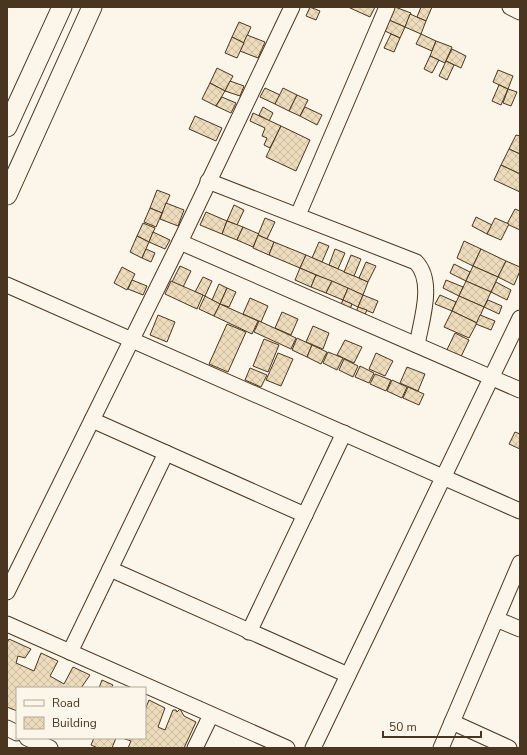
<svg xmlns="http://www.w3.org/2000/svg" width="527" height="755" font-family="'Nunito Sans',sans-serif">
  <style>
    .building { fill: url(#building-cross-hatch); stroke: #4a3520 }
    .lines { fill: none; stroke-linecap: round; stroke-linejoin: round }
    .minor-casing { stroke: #4a3520; stroke-width: 17 }
    .major-casing { stroke: #4a3520; stroke-width: 21 }
    .minor { stroke: #fbf6e9; stroke-width: 15 }
    .major { stroke: #fbf6e9; stroke-width: 19 }
  </style>
  <defs>
    <pattern id="building-cross-hatch" width="8" height="8" patternUnits="userSpaceOnUse"><rect width="8" height="8" fill="#ecdcbc"/><path d="M0 0l8 8M0 8l8-8" fill="none" stroke="#ccbda1"/></pattern>
  </defs>
  <rect width="100%" height="100%" fill="#fbf6e9"/>
  <g class="building">
    <polygon points="310,7 320,11 316,20 306,16"/>
    <polygon points="348,7 375,7 370,17"/>
    <polygon points="395,7 411,13 405,27 389,20"/>
    <polygon points="421,7 432,7 426,21 417,17"/>
    <polygon points="410,14 426,21 421,34 405,27"/>
    <polygon points="389,20 405,27 400,38 385,31"/>
    <polygon points="239,22 251,27 244,43 232,37"/>
    <polygon points="391,34 400,38 394,52 384,48"/>
    <polygon points="421,34 436,41 432,51 416,44"/>
    <polygon points="247,35 265,42 258,58 240,51"/>
    <polygon points="232,37 244,43 237,58 225,53"/>
    <polygon points="436,41 452,47 445,63 430,56"/>
    <polygon points="452,49 466,56 461,68 446,61"/>
    <polygon points="430,56 439,60 432,73 424,69"/>
    <polygon points="446,61 454,65 447,80 439,76"/>
    <polygon points="217,68 233,76 225,91 210,83"/>
    <polygon points="498,70 513,76 508,89 493,82"/>
    <polygon points="230,81 244,86 240,96 225,91"/>
    <polygon points="210,83 225,91 216,106 202,99"/>
    <polygon points="499,85 508,89 501,105 492,101"/>
    <polygon points="265,88 280,95 275,104 260,97"/>
    <polygon points="283,88 297,95 289,111 275,104"/>
    <polygon points="508,89 517,92 511,106 503,103"/>
    <polygon points="297,95 308,100 300,116 289,111"/>
    <polygon points="222,97 236,103 231,113 216,106"/>
    <polygon points="263,107 273,113 269,121 259,115"/>
    <polygon points="305,107 322,115 317,125 300,116"/>
    <polygon points="253,113 281,126 270,148 264,145 267,138 262,136 265,128 250,121"/>
    <polygon points="195,116 222,128 216,141 189,129"/>
    <polygon points="281,126 310,140 296,171 266,157"/>
    <polygon points="516,135 520,136 520,154 509,149"/>
    <polygon points="509,149 520,154 520,174 501,165"/>
    <polygon points="501,165 520,174 520,192 494,180"/>
    <polygon points="157,190 170,195 162,213 150,208"/>
    <polygon points="166,203 184,210 178,226 160,219"/>
    <polygon points="234,205 244,210 237,225 227,221"/>
    <polygon points="150,208 162,213 156,227 144,222"/>
    <polygon points="515,209 520,211 520,230 507,224"/>
    <polygon points="206,212 227,221 222,234 200,225"/>
    <polygon points="476,217 492,225 487,234 472,226"/>
    <polygon points="265,218 275,222 267,239 258,235"/>
    <polygon points="495,218 509,224 501,240 487,234"/>
    <polygon points="227,221 243,227 237,240 222,234"/>
    <polygon points="143,223 155,228 149,242 137,236"/>
    <polygon points="243,227 259,234 253,247 237,240"/>
    <polygon points="153,232 170,240 165,249 149,242"/>
    <polygon points="258,235 274,242 269,255 253,248"/>
    <polygon points="137,236 149,242 142,258 130,252"/>
    <polygon points="464,241 481,249 473,266 457,258"/>
    <polygon points="274,242 306,255 300,268 269,255"/>
    <polygon points="319,242 329,246 322,262 312,258"/>
    <polygon points="146,249 155,253 151,262 142,258"/>
    <polygon points="335,249 345,253 338,269 329,265"/>
    <polygon points="481,249 506,261 498,277 473,266"/>
    <polygon points="306,255 368,282 363,295 300,268"/>
    <polygon points="351,255 361,259 354,276 344,272"/>
    <polygon points="506,261 520,267 520,271 514,285 498,277"/>
    <polygon points="366,262 376,266 368,282 359,278"/>
    <polygon points="454,264 470,272 466,281 450,273"/>
    <polygon points="180,266 191,271 183,287 172,282"/>
    <polygon points="473,266 498,277 491,292 466,281"/>
    <polygon points="122,267 135,274 127,290 114,283"/>
    <polygon points="300,268 316,275 311,287 295,280"/>
    <polygon points="316,275 332,281 326,293 311,287"/>
    <polygon points="203,277 212,281 205,296 195,292"/>
    <polygon points="132,280 147,286 143,295 128,289"/>
    <polygon points="446,280 463,287 459,296 443,288"/>
    <polygon points="171,281 203,295 197,309 165,294"/>
    <polygon points="332,281 348,288 343,300 326,293"/>
    <polygon points="466,281 491,292 484,307 459,296"/>
    <polygon points="496,282 511,290 507,300 491,292"/>
    <polygon points="219,284 227,288 220,304 212,300"/>
    <polygon points="227,288 236,292 229,307 220,304"/>
    <polygon points="348,288 363,295 358,307 343,300"/>
    <polygon points="363,295 378,301 373,313 358,307"/>
    <polygon points="440,295 456,302 452,311 435,304"/>
    <polygon points="205,296 220,304 214,316 199,309"/>
    <polygon points="459,296 484,307 477,323 452,311"/>
    <polygon points="250,298 268,306 261,322 243,314"/>
    <polygon points="343,300 352,304 345,322 335,318"/>
    <polygon points="488,300 502,306 499,314 484,307"/>
    <polygon points="220,304 258,321 252,334 214,316"/>
    <polygon points="358,307 367,310 359,327 351,324"/>
    <polygon points="452,311 477,323 469,338 444,327"/>
    <polygon points="282,312 298,319 291,335 275,328"/>
    <polygon points="158,315 175,322 167,342 150,335"/>
    <polygon points="480,315 495,321 491,330 476,324"/>
    <polygon points="259,321 296,338 291,349 254,332"/>
    <polygon points="227,324 246,332 228,372 209,364"/>
    <polygon points="313,326 329,333 323,349 306,342"/>
    <polygon points="455,333 469,340 457,365 443,358"/>
    <polygon points="297,338 312,345 307,357 292,350"/>
    <polygon points="264,339 279,345 268,372 253,366"/>
    <polygon points="345,340 362,347 354,363 337,355"/>
    <polygon points="312,345 327,352 321,364 307,357"/>
    <polygon points="328,352 343,358 337,370 323,363"/>
    <polygon points="278,353 293,359 281,386 266,380"/>
    <polygon points="376,353 393,361 385,376 369,369"/>
    <polygon points="344,359 358,366 353,377 339,370"/>
    <polygon points="360,366 374,373 369,383 355,377"/>
    <polygon points="407,367 425,374 418,391 400,383"/>
    <polygon points="250,368 267,375 261,387 245,380"/>
    <polygon points="375,374 391,380 386,391 370,384"/>
    <polygon points="392,380 407,387 402,398 387,391"/>
    <polygon points="408,387 424,394 419,405 403,398"/>
    <polygon points="515,432 520,434 520,449 509,444"/>
    <polygon points="9,639 31,649 25,658 18,656 16,663 34,671 41,653 58,661 50,676 64,684 73,667 90,675 81,688 17,688 17,711 7,707 7,643"/>
    <polygon points="102,680 113,685 111,688 99,688"/>
    <polygon points="149,700 165,708 158,727 165,730 173,710 176,710 177,712 180,709 184,716 196,722 184,748 128,748 131,741 122,738 145,738 145,710"/>
    <polygon points="94,738 116,738 112,748 98,748 91,745"/>
  </g>
  <g class="lines">
    <g class="minor-casing">
      <g id="minor">
        <polyline points="510,7 520,12"/>
        <path d="M208,181L416,262C435,282 421,321 417,345"/>
        <polyline points="298,215 387,7"/>
        <polyline points="180,242 520,390"/>
        <polyline points="7,285 520,511"/>
        <polyline points="92,420 305,515"/>
        <polyline points="110,569 348,675"/>
        <polyline points="7,592 180,242 292,7"/>
        <polyline points="496,619 520,629"/>
        <polyline points="7,624 287,748"/>
        <polyline points="249,632 344,433"/>
        <polyline points="70,652 166,453"/>
        <polyline points="452,722 509,748"/>
        <polyline points="7,728 17,733"/>
        <polyline points="27,738 50,748"/>
        <polyline points="195,748 211,715"/>
        <polyline points="313,748 520,318"/>
        <polyline points="441,748 520,563"/>
      </g>
    </g>
    <g class="major-casing">
      <g id="major">
        <polyline points="7,127 62,7"/>
        <polyline points="7,195 92,7"/>
      </g>
    </g>
    <use href="#minor" class="minor"/>
    <use href="#major" class="major"/>
  </g>
  <rect width="527" height="755" fill="none" stroke="#4a3520" stroke-width="16"/>
  <rect x="16" y="687" width="130" height="52" fill="#fbf6e9" stroke="#b4a999"/>
  <rect x="24" y="700" width="20" height="6" fill="#fbf6e9" stroke="#b4a999"/>
  <text x="52" y="707" font-size="12" fill="#4a3520">Road</text>
  <rect x="24" y="717" width="20" height="12" fill="url(#building-cross-hatch)" stroke="#b4a999"/>
  <text x="52" y="727" font-size="12" fill="#4a3520">Building</text>
  <path d="M383 731v6h98v-6" fill="none" stroke="#4a3520" stroke-width="2"/>
  <text x="389" y="731" font-size="12" fill="#4a3520" stroke="#fbf6e9" stroke-width="3" paint-order="stroke">50 m</text>
</svg>
